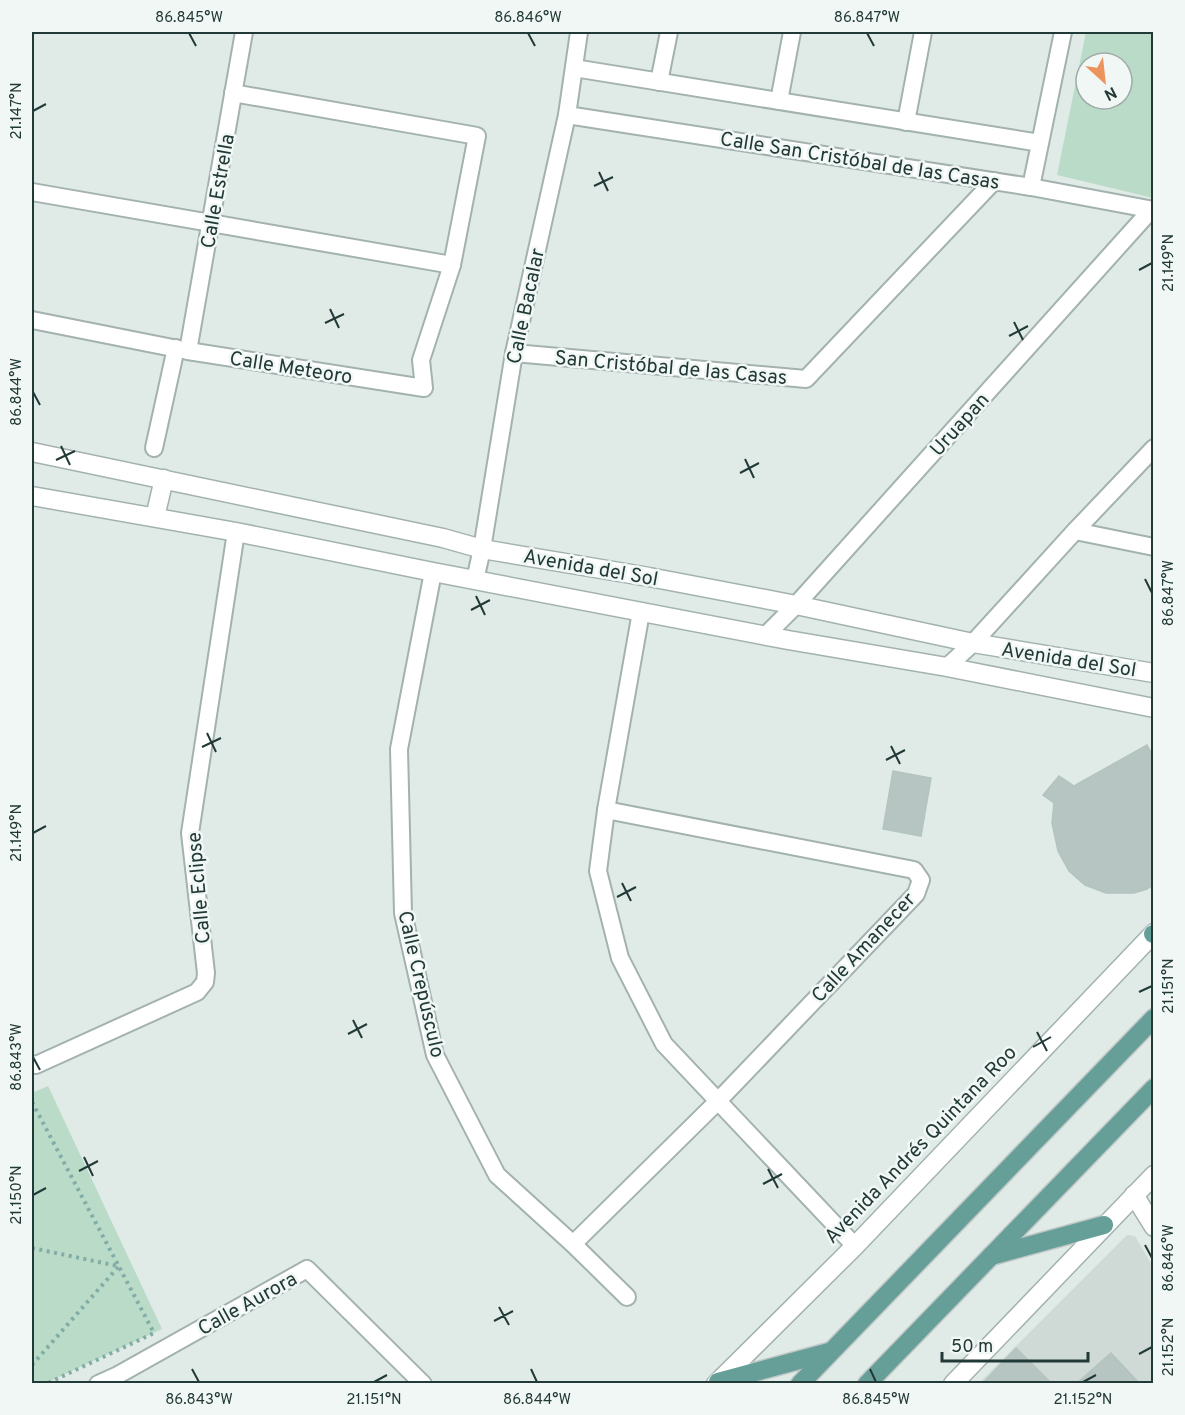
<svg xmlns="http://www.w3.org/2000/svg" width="1185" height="1415" font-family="Overpass,sans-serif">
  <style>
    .built { fill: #cfdad7 }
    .green { fill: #badbc8; fill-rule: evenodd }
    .building { fill: #b6c5c1; stroke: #b3c4bf; stroke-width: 1.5 }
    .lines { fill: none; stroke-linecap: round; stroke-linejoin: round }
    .minor-casing { stroke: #a3b2af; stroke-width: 20 }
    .tertiary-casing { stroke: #a3b2af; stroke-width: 21 }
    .primary-casing { stroke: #c1c8c7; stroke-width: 21 }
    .path { stroke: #82ada6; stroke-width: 4; stroke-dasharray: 3 4.5; stroke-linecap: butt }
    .minor { stroke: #fff; stroke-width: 16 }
    .tertiary { stroke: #fff; stroke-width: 18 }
    .primary { stroke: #669f98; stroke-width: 18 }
    .ticks { fill: none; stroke: #223a37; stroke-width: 2 }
    .labels { text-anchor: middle; stroke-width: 5; stroke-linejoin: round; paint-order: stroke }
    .street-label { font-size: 20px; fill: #223a37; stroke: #f1f7f5 }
    .neatline { fill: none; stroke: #223a37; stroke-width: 2 }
    .ticks-label { font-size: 15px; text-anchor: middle; fill: #223a37 }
  </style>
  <rect width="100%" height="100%" fill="#e0ebe7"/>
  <polygon class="built" points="1127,1235 1135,1236 1153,1267 1153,1383 978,1384"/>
  <g class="green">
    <path d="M1086,32H1153V198L1057,175ZM1086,63H1122V99H1086Z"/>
    <polygon points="48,1086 162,1329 46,1383 32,1383 32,1093"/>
  </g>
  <g class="building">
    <polygon points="1147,745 1154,758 1154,884 1147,889 1134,893 1106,893 1085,885 1069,871 1058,851 1052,823 1054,803 1043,795 1059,776 1074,786"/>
    <polygon points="893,771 931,778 921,836 883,829"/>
    <polygon points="1016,1348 1052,1384 982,1384"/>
    <polygon points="1111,1353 1140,1384 1076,1384"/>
  </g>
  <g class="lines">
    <g class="minor-casing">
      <g id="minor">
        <polyline points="574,68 1040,143"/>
        <polyline points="659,82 669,32"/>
        <polyline points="779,101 792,32"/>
        <polyline points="567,115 1031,187 1154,210"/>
        <polyline points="906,122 923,32"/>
        <polyline points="1031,187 1063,32"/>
        <polyline points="32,192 452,265"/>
        <polyline points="32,320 188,351 424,388 421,360 452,265 477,136 233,93"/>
        <polyline points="188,351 244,32"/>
        <polyline points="514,353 806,379 994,181"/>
        <polyline points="154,448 176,348"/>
        <polyline points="1075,531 1154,547"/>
        <polyline points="433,572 399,749 403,913 435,1055 497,1175 573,1244 627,1297"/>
        <polyline points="475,580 482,549 514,353 567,115 579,32"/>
        <polyline points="641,612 606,810 598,871 620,958 664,1044 855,1246"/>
        <polyline points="765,636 796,605 1151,210"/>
        <polyline points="947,667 973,643 1075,531 1154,448"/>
        <polyline points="32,1064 36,1065 197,992 205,982 206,973 190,833 236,532"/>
        <polyline points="573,1244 717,1102 916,894 921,880 914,870 606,810"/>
        <polyline points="98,1384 118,1375 307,1269 423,1384"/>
      </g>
    </g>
    <g class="tertiary-casing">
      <g id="tertiary">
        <polyline points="32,452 443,538 482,549 649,577 796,605 973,643 1154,673"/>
        <polyline points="32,496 236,532 433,572 788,640 947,667 1154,708"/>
        <polyline points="155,517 164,479"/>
        <polyline points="1134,1195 1154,1227"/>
        <polyline points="716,1384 855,1246 1154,933"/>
        <polyline points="953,1384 1154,1175"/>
      </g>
    </g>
    <g class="primary-casing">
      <g id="primary">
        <polyline points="1153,934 1154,934"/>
        <polyline points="991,1256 1104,1225"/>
        <polyline points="718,1382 829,1352"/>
        <polyline points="800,1384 1154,1018"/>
        <polyline points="867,1384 1154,1088"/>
      </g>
    </g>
    <g class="path">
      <polyline points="32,1102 154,1333 46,1384"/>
      <polyline points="32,1248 118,1266"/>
      <polyline points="32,1365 119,1266"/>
    </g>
    <use href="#minor" class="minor"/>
    <use href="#tertiary" class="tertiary"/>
    <use href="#primary" class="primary"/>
  </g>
  <path class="ticks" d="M189,33L196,46M528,33L535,46M867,33L874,46M33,111L46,104M599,172L608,191M594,186L613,177M1139,270L1152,263M330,309L339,328M1014,322L1023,340M325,323L344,314M1009,336L1028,326M33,392L40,405M61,446L70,465M745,459L754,478M56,460L75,451M740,473L759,463M1145,579L1152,593M476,596L485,615M471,610L490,600M207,733L216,752M891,746L900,764M202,747L221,738M886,760L905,750M33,833L46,826M622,883L631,901M617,897L636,887M1139,992L1152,986M353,1020L362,1038M1037,1032L1047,1051M348,1034L367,1024M1033,1047L1051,1037M33,1057L40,1070M84,1157L93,1176M768,1169L778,1188M79,1171L98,1161M763,1184L782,1174M33,1195L46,1188M1145,1245L1152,1258M499,1307L509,1325M494,1321L513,1311M1139,1354L1152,1347M192,1369L199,1382M531,1369L537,1382M870,1369L876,1382M374,1382L387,1375M1083,1382L1096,1375"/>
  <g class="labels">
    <g class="street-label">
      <text transform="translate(860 160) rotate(9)" y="7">Calle San Cristóbal de las Casas</text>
      <text transform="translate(217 191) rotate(-80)" y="7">Calle Estrella</text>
      <text transform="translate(525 306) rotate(-78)" y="7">Calle Bacalar</text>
      <text transform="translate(291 367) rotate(9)" y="7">Calle Meteoro</text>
      <text transform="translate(671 367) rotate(5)" y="7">San Cristóbal de las Casas</text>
      <text transform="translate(959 424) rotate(-48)" y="7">Uruapan</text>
      <text transform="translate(591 567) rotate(10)" y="7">Avenida del Sol</text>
      <text transform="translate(1069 659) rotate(9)" y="7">Avenida del Sol</text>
      <text transform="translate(198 888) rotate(-95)" y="7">Calle Eclipse</text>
      <text transform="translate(863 947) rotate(-47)" y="7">Calle Amanecer</text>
      <text transform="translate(422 984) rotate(77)" y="7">Calle Crepúsculo</text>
      <text transform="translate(920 1144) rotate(-46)" y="7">Avenida Andrés Quintana Roo</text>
      <text transform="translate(247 1303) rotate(-29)" y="7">Calle Aurora</text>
    </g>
  </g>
  <rect width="1185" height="1415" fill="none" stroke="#f1f7f5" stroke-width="66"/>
  <g transform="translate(1104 81) rotate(153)"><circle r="28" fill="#f1f7f5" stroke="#9eaba9" stroke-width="1.5"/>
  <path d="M0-4.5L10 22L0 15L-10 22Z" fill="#ed945c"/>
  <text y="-9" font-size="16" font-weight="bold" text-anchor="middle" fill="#223a37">N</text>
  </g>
  <path d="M942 1352v9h146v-9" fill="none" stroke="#223a37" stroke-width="3"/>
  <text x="951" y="1352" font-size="18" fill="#223a37" stroke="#f1f7f5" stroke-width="4.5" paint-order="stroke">50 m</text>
  <rect x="33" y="33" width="1119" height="1349" class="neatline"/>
  <g class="ticks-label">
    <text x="189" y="22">86.845°W</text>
    <text x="528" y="22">86.846°W</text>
    <text x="867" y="22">86.847°W</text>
    <text transform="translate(16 111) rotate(-90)" y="5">21.147°N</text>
    <text transform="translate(1168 263) rotate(-90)" y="5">21.149°N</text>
    <text transform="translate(16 392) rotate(-90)" y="5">86.844°W</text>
    <text transform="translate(1168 593) rotate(-90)" y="5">86.847°W</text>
    <text transform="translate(16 833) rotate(-90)" y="5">21.149°N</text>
    <text transform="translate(1168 986) rotate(-90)" y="5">21.151°N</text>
    <text transform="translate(16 1057) rotate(-90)" y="5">86.843°W</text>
    <text transform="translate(16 1195) rotate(-90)" y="5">21.150°N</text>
    <text transform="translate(1168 1258) rotate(-90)" y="5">86.846°W</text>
    <text transform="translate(1168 1347) rotate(-90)" y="5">21.152°N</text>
    <text x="199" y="1404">86.843°W</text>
    <text x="374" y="1404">21.151°N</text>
    <text x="537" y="1404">86.844°W</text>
    <text x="876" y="1404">86.845°W</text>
    <text x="1083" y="1404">21.152°N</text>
  </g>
</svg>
